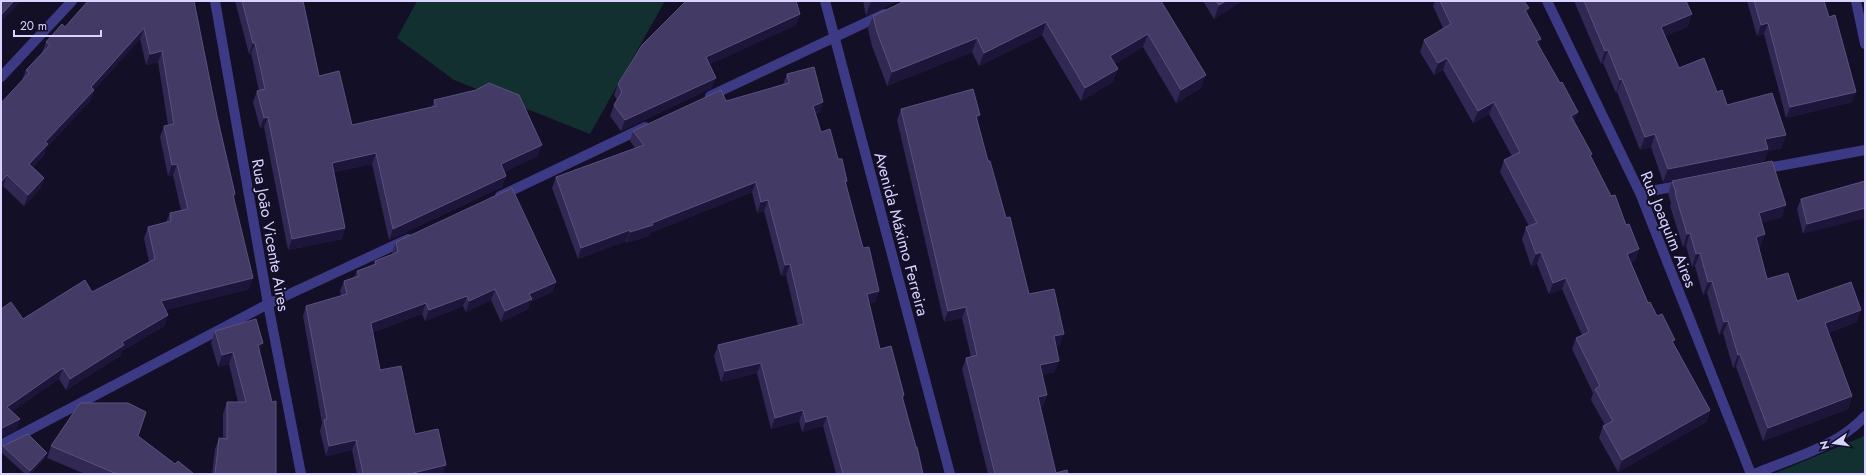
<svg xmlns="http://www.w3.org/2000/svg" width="1866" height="475" font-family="Jost,sans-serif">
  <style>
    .green { fill: #12302f }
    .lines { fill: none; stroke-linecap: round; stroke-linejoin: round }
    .minor { stroke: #3d3a85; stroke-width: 10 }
    .wall { fill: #312854 }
    .shaded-wall { fill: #1d163a }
    .building { fill: #433a66; stroke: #5a527e }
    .labels { text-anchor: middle; stroke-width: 4; stroke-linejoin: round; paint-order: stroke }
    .street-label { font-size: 16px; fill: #d9d4ff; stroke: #130f26 }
  </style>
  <rect width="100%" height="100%" fill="#130f26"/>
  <g class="green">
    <polygon points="417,1 665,1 590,134 454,80 397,38"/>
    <polygon points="1865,434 1865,474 1773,474 1862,437"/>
  </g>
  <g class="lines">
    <g class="minor">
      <polyline points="215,1 268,304 301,474"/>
      <polyline points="825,1 950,474"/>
      <polyline points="1547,1 1640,193 1751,474"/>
      <polyline points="1856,1 1865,44"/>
      <polyline points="1,77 72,1"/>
      <polyline points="710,96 884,14"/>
      <polyline points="1762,169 1865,150"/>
      <polyline points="1640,193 1683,185"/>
      <polyline points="500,196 645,127"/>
      <polyline points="1,445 268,304 408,239"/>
      <path d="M1754,474C1792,458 1837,447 1865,416"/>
    </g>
  </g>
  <g class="wall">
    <polygon points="160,1 217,116 235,194 234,197 249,289 165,310 168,315 164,326 122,351 120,356 66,390 59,379 12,411 20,419 16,430 1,438 1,309 23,319 92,292 149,262 144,238 148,227 166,222 170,213 181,210 173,175 168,176 160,137 164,126 168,125 158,62 146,65 140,39 94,90 90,101 46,148 44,155 33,167 44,178 40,189 24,206 3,186 22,80 26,70 42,53 46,42 65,27"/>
    <polygon points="235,1 303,1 319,76 352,125 432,107 434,100 538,156 504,172 506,176 502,187 389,240 372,164 334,172 345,228 342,239 288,250 264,127 260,128 253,102 257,91 259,91 251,53 249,54"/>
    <polygon points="863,1 898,1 866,16"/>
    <polygon points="1161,1 1201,88 1176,103 1143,47 1115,64 1113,82 1081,101 1042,35 979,66 972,52 887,86 872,46 868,29 873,16"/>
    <polygon points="1203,1 1242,1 1214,19"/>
    <polygon points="1435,1 1524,1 1529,8 1527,13 1541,39 1539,45 1591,157 1639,249 1635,261 1631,262 1648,303 1673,344 1710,410 1706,422 1618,472 1599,438 1603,426 1605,425 1591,400 1593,393 1572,349 1576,338 1582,335 1562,289 1549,294 1537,264 1531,266 1522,239 1526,227 1529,226 1500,172 1504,160 1512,156 1489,114 1473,123 1443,70 1434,75 1420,52 1424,40 1443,28 1433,6"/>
    <polygon points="1574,1 1686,1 1692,14 1687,27 1665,36 1679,68 1717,92 1727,105 1786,135 1781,148 1768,151 1764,161 1663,182 1651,147 1640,150 1617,92 1616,93 1603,63 1601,64"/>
    <polygon points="1747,1 1824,1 1852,102 1786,118 1764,34 1757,36"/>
    <polygon points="800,14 796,25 710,64 712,88 621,131 610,116 614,105 617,100 614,95 618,84"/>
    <polygon points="787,74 820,113 816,114 821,132 838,159 847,181 846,184 863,248 879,291 875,302 869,303 880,349 904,395 903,400 923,474 836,474 823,426 802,432 799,421 771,429 757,373 721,382 714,356 718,345 798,326 786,275 781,276 764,211 757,213 752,192 650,233 649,236 626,243 626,241 578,259 552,188 556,177 635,148 630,141 633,131 783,84"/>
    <polygon points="901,109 977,122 988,161 1029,294 1060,345 1056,346 1055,372 1042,375 1047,395 1043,406 1040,407 1056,473 1068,474 988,474 962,369 966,358 971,357 962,318 944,322 897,120"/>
    <polygon points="1672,181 1782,217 1762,223 1765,234 1760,247 1758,247 1767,279 1797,301 1857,322 1828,333 1852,396 1848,409 1763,441 1736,367 1733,368 1723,333 1719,335 1707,293 1703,295 1695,266 1692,267 1686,246 1683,247 1670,206 1671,203 1668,194"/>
    <polygon points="1865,181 1803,234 1797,209 1801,199"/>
    <polygon points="396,242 556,282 552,292 530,302 528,309 501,322 491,300 466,312 463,306 425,321 422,314 373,332 380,370 415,434 443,474 357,474 352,450 326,456 320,431 322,423 303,316 306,306 341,296 340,291 344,281 354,277 357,271 373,265 375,261 393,254 392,253"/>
    <polygon points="215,331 260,353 276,474 212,474 215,449 219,438 223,438 223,414 227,402 238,402 229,364 218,367 211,343"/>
    <polygon points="138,436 175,464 194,474 85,474 47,458 51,446"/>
    <polygon points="3,446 45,458 31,474 25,474 1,452 1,450"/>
  </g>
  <g class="shaded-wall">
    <polygon points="14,1 21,1 1,22 1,15"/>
    <polygon points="874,1 898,1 866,16 870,3"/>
    <polygon points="1226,1 1242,1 1214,19 1219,5"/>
    <polygon points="1529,8 1525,20 1525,10"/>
    <polygon points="800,14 796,25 702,68 706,57"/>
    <polygon points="1692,14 1687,27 1656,40 1661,27"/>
    <polygon points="1046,22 1042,35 979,66 984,53"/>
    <polygon points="1768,23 1764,34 1757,36 1761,25"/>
    <polygon points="144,28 140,39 89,96 94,90 90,101 46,148 44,155 25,175 29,164 45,142 91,87"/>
    <polygon points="1148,34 1143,47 1106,70 1110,56"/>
    <polygon points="977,38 972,52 887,86 892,72"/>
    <polygon points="1541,39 1537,50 1536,41"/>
    <polygon points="253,43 255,43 251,53 249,54"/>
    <polygon points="1608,50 1603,63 1601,64 1605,51"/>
    <polygon points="162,51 158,62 146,65 150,54"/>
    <polygon points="1447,58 1443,70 1434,75 1438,63"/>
    <polygon points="1118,69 1113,82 1081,101 1085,88"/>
    <polygon points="1206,75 1201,88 1176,103 1181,90"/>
    <polygon points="716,78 712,88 621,131 625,120"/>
    <polygon points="1622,79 1617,92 1616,93 1620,80"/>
    <polygon points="1856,92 1852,102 1786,118 1790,107"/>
    <polygon points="823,102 820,113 809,117 813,106"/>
    <polygon points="1494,102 1489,114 1473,123 1478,111"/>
    <polygon points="1578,112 1574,123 1571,116"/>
    <polygon points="980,115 976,126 976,116"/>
    <polygon points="268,117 264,127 260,128 264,118"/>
    <polygon points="1655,134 1651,147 1640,150 1645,137"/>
    <polygon points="1786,135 1781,148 1768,151 1764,161 1663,182 1668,169 1765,139"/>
    <polygon points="542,145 538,156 497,175 501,164"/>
    <polygon points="376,153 372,164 329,173 332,163"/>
    <polygon points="177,164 173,175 168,176 172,165"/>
    <polygon points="7,175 3,186 1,188 1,182"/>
    <polygon points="506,176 502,187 389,240 393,229"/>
    <polygon points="44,178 40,189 24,206 28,195"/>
    <polygon points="756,182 752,192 650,233 649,236 626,243 630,232"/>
    <polygon points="768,200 764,211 757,213 761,202"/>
    <polygon points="1786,205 1782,217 1754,226 1759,213"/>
    <polygon points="1865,208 1865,218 1803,234 1807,224"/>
    <polygon points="345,228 342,239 288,250 292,239"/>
    <polygon points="630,230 626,241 578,259 581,248"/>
    <polygon points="1690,233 1686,246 1683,247 1687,234"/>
    <polygon points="1765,234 1760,247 1751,250 1756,237"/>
    <polygon points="1639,249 1635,261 1623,265 1627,254"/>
    <polygon points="1541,252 1537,264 1531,266 1536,254"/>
    <polygon points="1700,253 1695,266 1692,267 1696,254"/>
    <polygon points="790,264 786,275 781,276 785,265"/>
    <polygon points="253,278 249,289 157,312 161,301"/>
    <polygon points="1566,278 1562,289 1549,294 1553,283"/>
    <polygon points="1712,281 1707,293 1703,295 1708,282"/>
    <polygon points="556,282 552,292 530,302 528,309 501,322 505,311 529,294"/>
    <polygon points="495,289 491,300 466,312 469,301"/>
    <polygon points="879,291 875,302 863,305 867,294"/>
    <polygon points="467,296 463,306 425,321 429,310"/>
    <polygon points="426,303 422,314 367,334 371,323"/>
    <polygon points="966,307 962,318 944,322 948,311"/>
    <polygon points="1861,310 1857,322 1820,336 1825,323"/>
    <polygon points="168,315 164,326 122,351 120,356 66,390 70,379 122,342"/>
    <polygon points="1728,321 1723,333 1719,335 1724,322"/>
    <polygon points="1064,334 1060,345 1050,347 1054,336"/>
    <polygon points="263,343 259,355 258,345"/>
    <polygon points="233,352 229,364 218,367 222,355"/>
    <polygon points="1740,354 1736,367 1733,368 1738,355"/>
    <polygon points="1059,361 1055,372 1036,377 1040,365"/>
    <polygon points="761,363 757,373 721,382 725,371"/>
    <polygon points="63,368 59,379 3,418 7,407"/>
    <polygon points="1047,395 1043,406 1034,408 1038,397"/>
    <polygon points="1852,396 1848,409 1763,441 1768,428"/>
    <polygon points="803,410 799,421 771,429 775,418"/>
    <polygon points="1710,410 1706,422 1618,472 1622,460"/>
    <polygon points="827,416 823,426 802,432 806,422"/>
    <polygon points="20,419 16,430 1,438 1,430 2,428"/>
    <polygon points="356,440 352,450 326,456 329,446"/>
    <polygon points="47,453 45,458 31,474 29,474 30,471"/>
    <polygon points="446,465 443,474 413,474 413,473"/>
  </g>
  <g class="building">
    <polygon points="1,1 14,1 1,15"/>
    <polygon points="88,1 160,1 161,2 168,1 194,1 217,116 235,194 233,195 253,278 161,301 168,315 122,342 124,345 70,379 63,368 7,407 20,419 2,428 1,430 1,309 11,302 23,319 85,280 92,292 155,259 148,227 171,221 170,213 188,209 177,164 172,165 164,126 174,124 162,51 150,54 144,28 91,87 94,90 45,142 48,144 29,164 44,178 28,195 7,175 1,182 1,103 29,73 26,70 50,45 46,42 62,24 65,27"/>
    <polygon points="242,1 303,1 319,76 339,71 352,125 436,106 434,100 476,90 489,83 519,95 542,145 501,164 506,176 393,229 376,153 332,163 345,228 292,239 268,117 264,118 257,91 265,89 255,43 253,43"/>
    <polygon points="686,1 796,1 800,14 706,57 716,78 625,120 614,105 622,92 618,84 642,45"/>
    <polygon points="905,1 1161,1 1206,75 1181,90 1148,34 1110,56 1118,69 1085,88 1046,22 984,53 977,38 892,72 877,32 873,16"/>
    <polygon points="1216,1 1226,1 1219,5"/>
    <polygon points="1440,1 1524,1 1529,8 1525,10 1541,39 1536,41 1560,83 1562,82 1578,112 1571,116 1592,154 1590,155 1611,196 1615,195 1626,225 1629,224 1639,249 1627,254 1648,303 1650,302 1657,316 1662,314 1675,340 1672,341 1710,410 1622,460 1603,426 1613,421 1595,389 1600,386 1576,338 1589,332 1566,278 1553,283 1541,252 1536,254 1526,227 1537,223 1504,160 1520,152 1494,102 1478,111 1447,58 1438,63 1424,40 1451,24"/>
    <polygon points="1584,1 1686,1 1692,14 1661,27 1679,68 1704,58 1717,92 1722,90 1727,105 1772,93 1786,135 1765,139 1768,149 1668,169 1655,134 1645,137 1622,79 1620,80 1608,50 1605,51"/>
    <polygon points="1754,1 1824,1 1829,17 1835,15 1856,92 1790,107 1768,23 1761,25"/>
    <polygon points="814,67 823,102 813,106 821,132 830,129 838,159 842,159 847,181 845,181 863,248 869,247 879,291 867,294 880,349 891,346 904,395 902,396 916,447 917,447 923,474 843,474 827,416 806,422 803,410 775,418 761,363 725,371 718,345 804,324 790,264 785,265 768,200 761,202 756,182 652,223 653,225 630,232 630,230 581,248 556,177 644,145 633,131 721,90 726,101 789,83 787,74"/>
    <polygon points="973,89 980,115 976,116 988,161 990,161 1006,218 1010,217 1029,294 1054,289 1064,334 1054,336 1059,361 1040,365 1047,395 1038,397 1056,473 1067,470 1068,474 995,474 966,358 977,355 966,307 948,311 901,109"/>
    <polygon points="1772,161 1786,205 1759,213 1765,234 1756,237 1767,279 1788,273 1797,301 1851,282 1861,310 1825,323 1852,396 1768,428 1740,354 1738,355 1728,321 1724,322 1712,281 1708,282 1700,253 1696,254 1690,233 1687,234 1675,193 1676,193 1672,181"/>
    <polygon points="1865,181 1865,208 1807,224 1801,199"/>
    <polygon points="512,188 556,282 529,294 532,299 505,311 495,289 469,301 467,296 429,310 426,303 371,323 380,370 401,366 415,434 438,429 446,465 413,473 413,474 363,474 356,440 329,446 324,420 327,419 306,306 347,294 344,281 359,276 357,271 376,264 375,261 398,252 396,242"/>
    <polygon points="256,319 263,343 258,345 272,402 276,401 276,474 215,474 219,438 227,439 227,402 246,402 233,352 222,355 215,331"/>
    <polygon points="80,403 128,403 146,412 138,436 175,464 178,461 194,474 117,474 51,446"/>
    <polygon points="28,434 47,453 30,471 3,446"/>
  </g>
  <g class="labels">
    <g class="street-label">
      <text transform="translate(1669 229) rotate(68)" y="6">Rua Joaquim Aires</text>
      <text transform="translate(902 234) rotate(75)" y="6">Avenida Máximo Ferreira</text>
      <text transform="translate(271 235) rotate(80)" y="6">Rua João Vicente Aires</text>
    </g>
  </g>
  <rect width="1866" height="475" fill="none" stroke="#d9d4ff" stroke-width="4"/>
  <g transform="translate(1834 443) rotate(257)" stroke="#130f26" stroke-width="3" paint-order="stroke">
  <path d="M0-3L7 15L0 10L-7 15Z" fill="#d9d4ff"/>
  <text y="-6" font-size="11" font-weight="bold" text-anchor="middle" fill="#d9d4ff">N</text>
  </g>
  <path d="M14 30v6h87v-6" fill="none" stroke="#d9d4ff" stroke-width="2"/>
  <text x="20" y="30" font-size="12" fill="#d9d4ff" stroke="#130f26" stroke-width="3" paint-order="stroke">20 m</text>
</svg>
